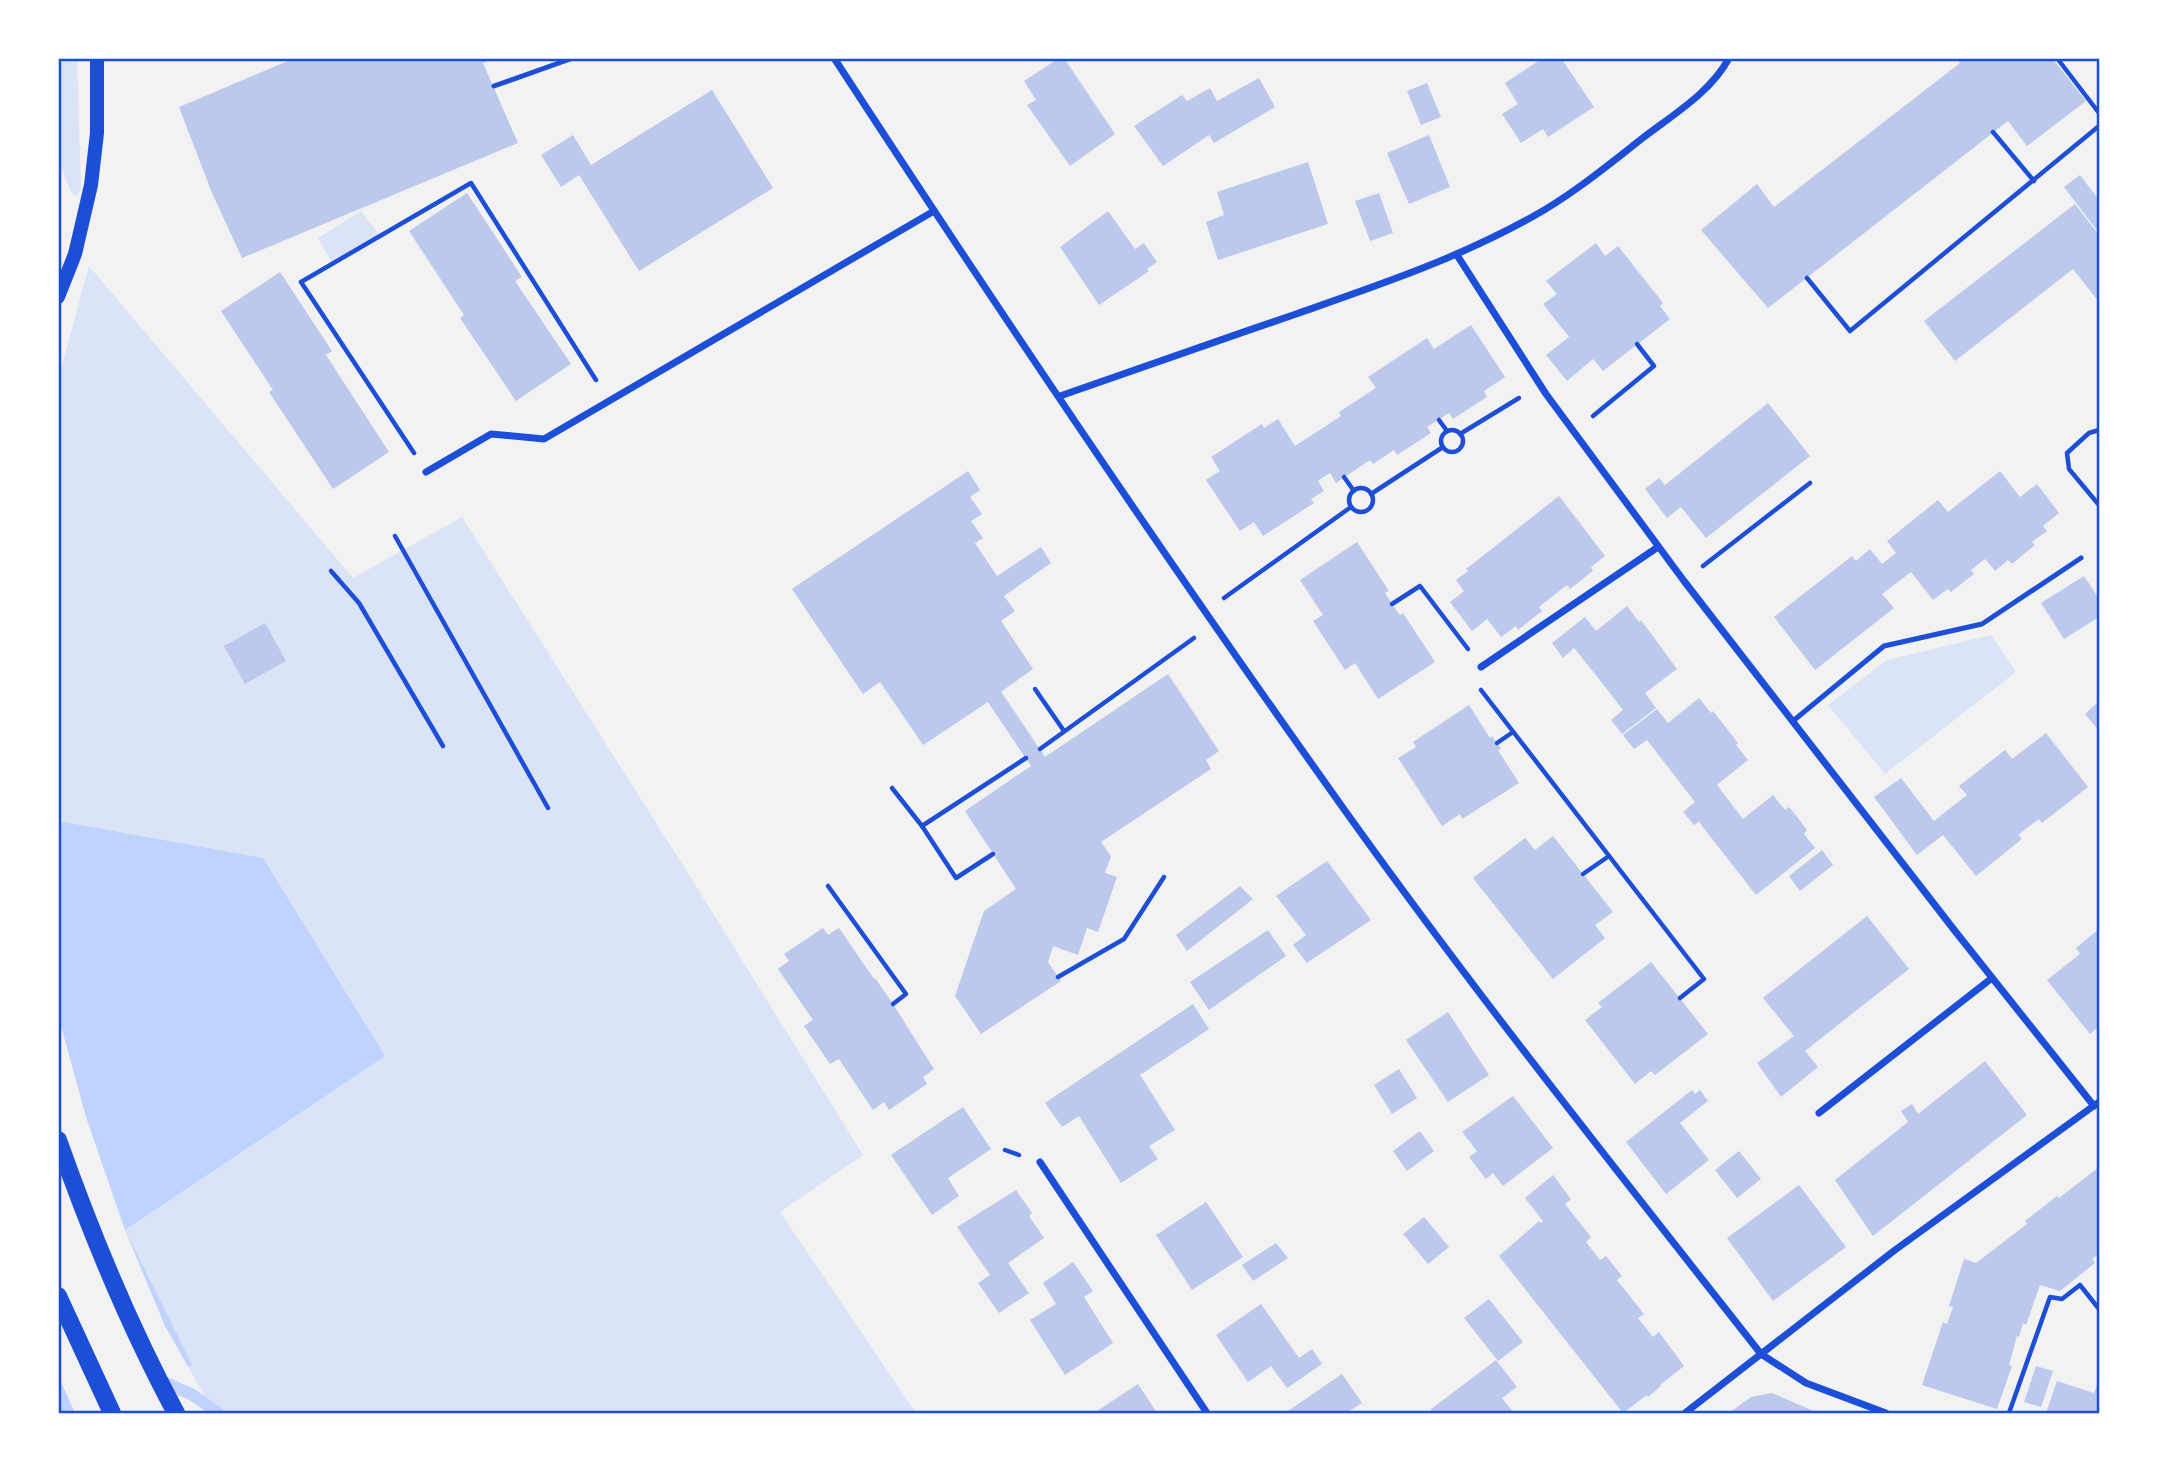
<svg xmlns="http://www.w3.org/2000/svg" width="2157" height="1471" font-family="'IBM Plex Serif',serif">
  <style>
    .green { fill: #dbe4f7 }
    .water { fill: #bfd3fe }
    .pier { fill: #f2f2f2 }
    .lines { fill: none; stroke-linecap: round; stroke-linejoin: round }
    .stream { stroke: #bfd3fe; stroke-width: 12 }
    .building { fill: #bdc9ec }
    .path { stroke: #1d4ed8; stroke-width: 4.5 }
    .service { stroke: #1d4ed8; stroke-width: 5 }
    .minor { stroke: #1d4ed8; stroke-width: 7 }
    .secondary { stroke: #1d4ed8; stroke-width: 14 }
    .primary { stroke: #1d4ed8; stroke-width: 18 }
    .neatline { fill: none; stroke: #1d4ed8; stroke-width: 2.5 }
  </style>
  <rect width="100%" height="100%" fill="#f2f2f2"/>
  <g class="green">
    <polygon points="71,58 77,58 81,189 78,195 75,195 72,194 58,161 58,64"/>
    <polygon points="361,211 380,236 333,264 318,238"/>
    <polygon points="89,266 353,578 462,517 686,870 863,1155 780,1212 916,1413 214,1413 165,1326 125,1230 58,1015 58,380"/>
    <polygon points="1991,635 2016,672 1885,774 1828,705 1887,660"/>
  </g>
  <polygon class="water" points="58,821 263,858 385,1056 125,1230 192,1365 85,1413 58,1413"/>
  <polygon class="pier" points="58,1015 86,1117 125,1230 165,1326 190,1370 93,1413 75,1413 58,1375"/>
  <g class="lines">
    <polyline class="stream" points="157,1379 193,1395 218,1413"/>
  </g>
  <g class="building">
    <polygon points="295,58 495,58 483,63 518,143 242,258 212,193 179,107"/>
    <polygon points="1059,58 1064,58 1115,134 1070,166 1027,105 1036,100 1024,81"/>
    <polygon points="1543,58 1561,58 1594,107 1548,137 1543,129 1521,143 1502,114 1518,104 1505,83"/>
    <polygon points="1956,58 2052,58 2086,101 2027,146 2008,121 1768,308 1701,230 1757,184 1774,207 1960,63"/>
    <polygon points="1259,78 1275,107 1214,143 1209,135 1163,166 1134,126 1182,95 1187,101 1210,88 1217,101"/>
    <polygon points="1427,83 1441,117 1421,125 1407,91"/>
    <polygon points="712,90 773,188 639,271 579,175 561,187 541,155 573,135 591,165"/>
    <polygon points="1429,135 1450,187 1409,204 1387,153"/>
    <polygon points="1308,162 1328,224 1218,260 1206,222 1224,215 1217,192"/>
    <polygon points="2080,175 2099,200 2099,233 2064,187"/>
    <polygon points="467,193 522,277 515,281 571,364 516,401 460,318 464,315 409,231"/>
    <polygon points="1379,193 1393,233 1370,241 1355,201"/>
    <polygon points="2075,204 2099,235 2099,302 2073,269 1955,361 1924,321"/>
    <polygon points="1108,211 1135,249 1144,243 1157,262 1147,269 1149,271 1099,305 1060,247"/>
    <polygon points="1596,243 1605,256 1618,246 1663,303 1660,306 1670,319 1603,371 1593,359 1567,381 1546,355 1569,337 1543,304 1557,294 1546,281"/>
    <polygon points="280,272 332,351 326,355 389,452 333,489 269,392 273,390 221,311"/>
    <polygon points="1471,325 1505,377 1484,391 1487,397 1453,419 1449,413 1427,427 1431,433 1397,455 1394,450 1373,464 1370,460 1336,483 1330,473 1318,481 1324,491 1311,499 1314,503 1263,536 1254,522 1240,531 1206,480 1220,471 1211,457 1262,424 1264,428 1278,419 1295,446 1341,416 1339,412 1376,388 1368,377 1427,338 1434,349"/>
    <polygon points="1768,403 1810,456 1706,538 1681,507 1667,518 1645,489 1659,478 1665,485"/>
    <polygon points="968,471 980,490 970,497 982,514 971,521 983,538 975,543 997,576 1041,547 1051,563 1004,596 1015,611 1001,621 1033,669 1002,691 1002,693 1045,757 1168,674 1219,751 1206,760 1211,769 1101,842 1111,856 1105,873 1117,877 1098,932 1087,928 1078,955 1053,946 1048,962 1061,981 981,1034 955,996 984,911 1016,889 965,811 1031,766 988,702 923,745 880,682 863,694 792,589"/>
    <polygon points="2000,471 2020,497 2037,484 2059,513 2043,526 2047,531 2032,542 2035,545 2012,564 2008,560 1995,571 1985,559 1971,570 1974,574 1951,592 1948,589 1933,600 1911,572 1882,594 1894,608 1815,670 1774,617 1852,556 1856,561 1870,549 1882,564 1896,553 1887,541 1938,500 1948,512"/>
    <polygon points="1559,496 1605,556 1591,567 1593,571 1570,589 1567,585 1539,607 1542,611 1518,630 1516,626 1501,637 1487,619 1472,631 1450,602 1464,591 1456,580 1468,571 1466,569"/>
    <polygon points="1357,542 1389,591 1385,593 1392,604 1400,615 1403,613 1435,662 1378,699 1355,663 1345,670 1313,621 1323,615 1300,580"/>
    <polygon points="2084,576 2099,599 2099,617 2064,639 2041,603"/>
    <polygon points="1627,606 1639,622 1641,620 1677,669 1645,693 1656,708 1622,734 1611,720 1623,710 1599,679 1574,648 1563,658 1552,643 1585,617 1596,631"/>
    <polygon points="265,623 286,661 245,684 224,646"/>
    <polygon points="1699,698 1711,713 1713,711 1738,743 1736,745 1748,760 1717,785 1743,819 1773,795 1785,810 1789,807 1798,818 1807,830 1804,834 1815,848 1756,895 1699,822 1694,825 1683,812 1695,802 1647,740 1634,749 1623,735 1657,709 1668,723"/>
    <polygon points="2099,701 2099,731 2085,714"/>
    <polygon points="1469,705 1490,738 1492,736 1497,743 1501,749 1498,750 1519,783 1462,819 1460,814 1442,826 1398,758 1416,747 1413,742"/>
    <polygon points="2046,733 2088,787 2042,823 2039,819 2018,835 2022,839 1976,876 1943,835 1917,855 1874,797 1901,778 1934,821 1967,795 1959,786 2005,750 2012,759"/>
    <polygon points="1553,836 1613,912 1595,925 1605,938 1553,979 1473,878 1525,838 1535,850"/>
    <polygon points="1822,850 1833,865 1800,891 1789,876"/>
    <polygon points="1327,861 1371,920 1307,963 1293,945 1306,935 1276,896"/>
    <polygon points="1240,886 1253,899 1187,951 1176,935"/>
    <polygon points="1867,916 1909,969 1805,1051 1818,1067 1781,1097 1757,1063 1794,1036 1763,998"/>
    <polygon points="823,928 828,935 839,928 874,979 875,978 893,1004 934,1069 923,1077 927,1084 889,1110 884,1102 873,1110 839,1059 830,1064 804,1026 813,1020 778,969 789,961 784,954"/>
    <polygon points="2099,929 2099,1026 2090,1034 2047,980 2080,954 2076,948"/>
    <polygon points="1268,930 1286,956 1209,1010 1190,982"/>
    <polygon points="1651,962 1708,1034 1655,1075 1651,1071 1635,1084 1585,1020 1602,1007 1598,1003"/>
    <polygon points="1193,1004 1209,1029 1140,1075 1175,1130 1149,1146 1158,1159 1121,1183 1079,1116 1062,1127 1045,1103"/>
    <polygon points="1448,1012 1489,1075 1448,1102 1406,1040"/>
    <polygon points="1985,1061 2027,1115 1873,1236 1835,1180 1908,1122 1901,1111 1912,1104 1918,1114"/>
    <polygon points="1399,1069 1417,1098 1392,1114 1374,1085"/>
    <polygon points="1692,1090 1695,1094 1700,1090 1708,1101 1680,1123 1709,1160 1666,1194 1626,1142"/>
    <polygon points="1513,1096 1553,1148 1503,1186 1493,1173 1486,1179 1469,1157 1477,1151 1462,1132"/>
    <polygon points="963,1107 991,1149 948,1178 959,1196 932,1215 891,1155"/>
    <polygon points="1420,1131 1434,1151 1407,1171 1393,1151"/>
    <polygon points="1739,1151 1761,1179 1737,1198 1715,1170"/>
    <polygon points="2099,1167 2099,1254 2092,1259 2095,1263 2060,1291 2040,1285 2026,1325 2023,1323 2019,1337 2017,1336 2009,1365 2012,1366 1997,1409 1922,1385 1943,1322 1947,1324 1953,1307 1949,1306 1964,1259 1976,1263 2027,1224 2025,1221 2057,1196 2059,1198"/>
    <polygon points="1553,1175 1571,1199 1565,1204 1591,1237 1586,1242 1600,1260 1606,1256 1622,1276 1617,1280 1644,1314 1638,1318 1653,1337 1659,1332 1684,1366 1660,1385 1661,1386 1648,1397 1647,1395 1623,1413 1499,1256 1539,1221 1541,1223 1543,1221 1525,1198"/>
    <polygon points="1799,1185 1846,1247 1773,1301 1727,1238"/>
    <polygon points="1016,1190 1032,1213 1029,1216 1044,1238 1008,1263 1029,1293 999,1313 978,1283 990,1275 957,1227"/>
    <polygon points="1206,1202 1243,1257 1192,1290 1156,1235"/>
    <polygon points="1424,1217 1449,1247 1428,1264 1403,1234"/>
    <polygon points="1276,1243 1288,1258 1253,1281 1242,1265"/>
    <polygon points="1073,1262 1093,1291 1084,1297 1113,1343 1065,1375 1030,1320 1056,1304 1043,1283"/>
    <polygon points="1489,1299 1523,1342 1498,1361 1464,1318"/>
    <polygon points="1261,1304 1299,1358 1312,1349 1322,1364 1287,1388 1271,1366 1248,1382 1216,1335"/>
    <polygon points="1496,1360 1517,1387 1502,1398 1514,1413 1432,1413 1431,1409"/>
    <polygon points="2036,1366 2053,1371 2041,1407 2024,1402"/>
    <polygon points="1342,1374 1362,1403 1346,1413 1290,1413 1288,1411"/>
    <polygon points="2099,1379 2099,1413 2046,1413 2057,1381 2094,1393"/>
    <polygon points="1138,1384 1157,1413 1094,1413"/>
    <polygon points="1772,1393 1818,1413 1729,1413 1751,1397"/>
  </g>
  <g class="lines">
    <g class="path">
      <polyline points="2057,58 2099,113"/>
      <polyline points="1993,132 2034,181"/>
      <polyline points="1807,278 1850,331 2099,126"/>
      <polyline points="1593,416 1654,366 1637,344"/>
      <polyline points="1439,420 1447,431"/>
      <polyline points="2099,430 2089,433 2067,453 2069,469 2099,505"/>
      <circle cx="1452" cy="441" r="11"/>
      <polyline points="1460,434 1519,398"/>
      <polyline points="414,453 301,282 471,183 596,380"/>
      <polyline points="1344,477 1354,491"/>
      <circle cx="1361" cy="500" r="12"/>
      <polyline points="1371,494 1443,447"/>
      <polyline points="395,536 548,808"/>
      <polyline points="1703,566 1810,483"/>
      <polyline points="331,571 359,603 443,746"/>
      <polyline points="1224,598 1351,507"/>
      <polyline points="1392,604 1420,586 1468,649"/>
      <polyline points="1035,689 1064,731"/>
      <polyline points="1481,690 1704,979 1680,998"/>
      <polyline points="1497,743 1513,732"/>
      <polyline points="1040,749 1194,638"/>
      <polyline points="892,788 922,826 956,878 993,854"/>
      <polyline points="922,826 1026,758"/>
      <polyline points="1583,874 1609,856"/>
      <polyline points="828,886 906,994 893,1004"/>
      <polyline points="1058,977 1124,939 1164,877"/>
      <polyline points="1005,1150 1019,1155"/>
      <polyline points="2009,1413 2050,1297 2062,1299 2080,1285 2099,1309"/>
    </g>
    <g class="service">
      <polyline points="494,86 573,58"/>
      <polyline points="1793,721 1884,646 1982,624 2081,558"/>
    </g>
    <g class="minor">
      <path d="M834,58C991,299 1152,539 1319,774C1459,973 1611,1163 1761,1354L1806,1383L1886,1413"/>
      <polyline points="1457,255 1546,394 1684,581 1955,931 2094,1106"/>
      <path d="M1060,396C1138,369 1217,341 1296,314C1376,286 1457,259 1532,217C1572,195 1608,165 1644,137C1674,114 1711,92 1729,58"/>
      <polyline points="426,472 491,434 544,439 934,211"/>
      <polyline points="1481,667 1658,547"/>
      <polyline points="1819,1113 1992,978"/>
      <polyline points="1040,1162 1207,1413"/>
      <polyline points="1685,1413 1895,1250 2099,1102"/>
    </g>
    <polyline class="secondary" points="58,297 75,254 91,185 97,133 97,58"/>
    <g class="primary">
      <path d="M58,1140C91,1233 129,1326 176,1413"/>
      <polyline points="58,1296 112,1413"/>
    </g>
  </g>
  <rect width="2157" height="1471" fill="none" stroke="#ffffff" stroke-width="119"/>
  <rect x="60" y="60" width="2038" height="1352" class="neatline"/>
</svg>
